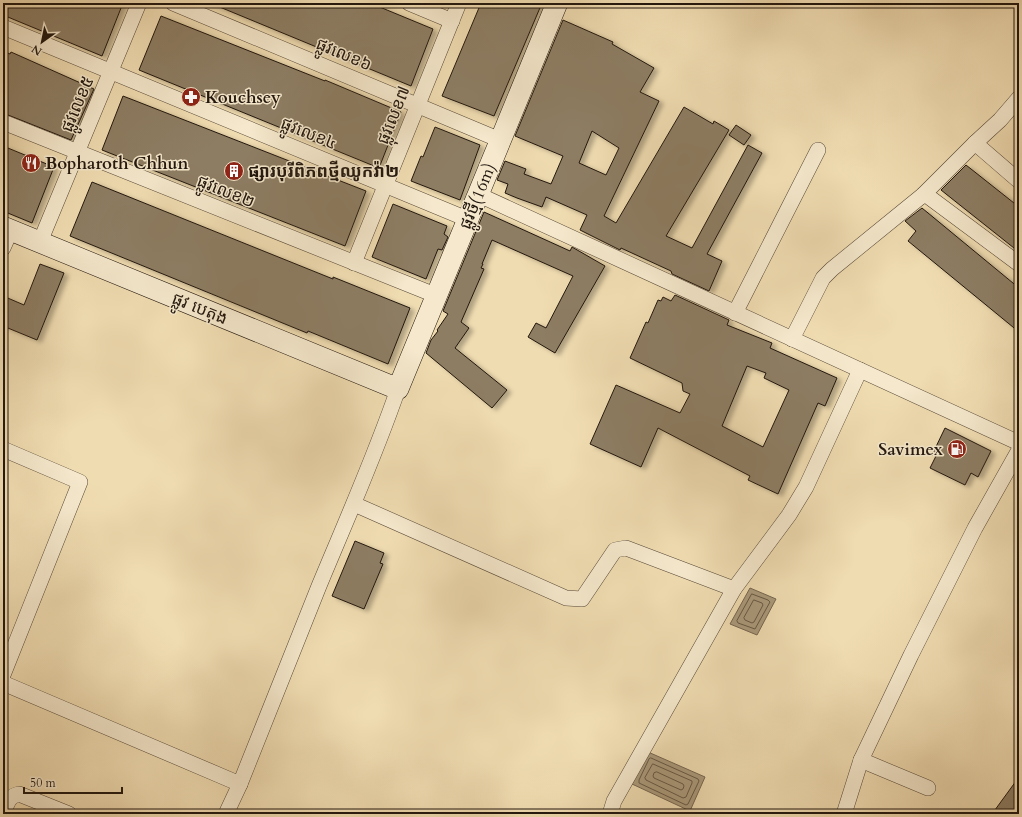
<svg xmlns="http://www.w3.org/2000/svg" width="1022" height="817" font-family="Cardo,'Noto Sans Khmer',serif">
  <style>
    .water { fill: #aa997a; stroke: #74654f }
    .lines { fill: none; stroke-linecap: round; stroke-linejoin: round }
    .shore { stroke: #665844; stroke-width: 1 }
    .building { fill: #8d7d63; stroke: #22170e; fill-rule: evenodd; filter: url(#shadow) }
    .street-casing { stroke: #564837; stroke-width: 16 }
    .secondary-casing { stroke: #22170e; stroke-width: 22 }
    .street { stroke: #f5e8cc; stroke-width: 15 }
    .secondary { stroke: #f5e8cc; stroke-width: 21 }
    .labels { text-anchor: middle; stroke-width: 3; stroke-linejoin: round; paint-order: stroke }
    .street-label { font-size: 17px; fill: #22170e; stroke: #f5e8cc }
    .poi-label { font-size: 17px; font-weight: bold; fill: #22170e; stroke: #f5e8cc; text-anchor: start }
  </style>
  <defs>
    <filter id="shadow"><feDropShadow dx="4.5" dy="2.5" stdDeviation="2" flood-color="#0004"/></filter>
  </defs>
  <rect width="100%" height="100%" fill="#f0dcb1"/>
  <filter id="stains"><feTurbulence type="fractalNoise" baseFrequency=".005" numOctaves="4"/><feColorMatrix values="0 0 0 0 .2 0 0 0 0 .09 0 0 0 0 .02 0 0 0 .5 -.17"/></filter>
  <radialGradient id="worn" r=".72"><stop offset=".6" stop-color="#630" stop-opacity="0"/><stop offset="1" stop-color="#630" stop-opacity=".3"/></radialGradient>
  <g class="water">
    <polygon points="750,588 776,599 757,635 730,624"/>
    <polygon points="648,752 705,777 690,811 632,784"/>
  </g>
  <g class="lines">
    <g class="shore">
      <polygon points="752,594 768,600 770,602 755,629 738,623 737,621"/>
      <polygon points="754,600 762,603 763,605 754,622 752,623 745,620 744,618"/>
      <polygon points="651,758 698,779 699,781 688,804 686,805 639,783 639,780 649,759"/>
      <polygon points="653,764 692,781 692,783 686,797 683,798 646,780 645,778"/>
      <polygon points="657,772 683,784 684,786 683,789 681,790 654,778 653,776 654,773"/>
    </g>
  </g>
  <g class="building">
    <polygon points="3,3 123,3 102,56 3,15"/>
    <polygon points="210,3 370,3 433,29 411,86"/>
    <polygon points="481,3 542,3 494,116 442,96"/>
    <polygon points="161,16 325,81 325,80 401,112 379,168 139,70"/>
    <path d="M563,20L613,42L612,44L654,68L640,92L659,101L604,216L616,223L684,107L713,124L714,121L729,130L666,236L692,248L748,145L762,153L707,254L722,261L709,291L672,274L671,271L621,248L620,250L580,230L587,215L546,197L542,207L517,198L505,193L508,184L497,180L505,161L526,169L524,174L551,184L563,156L515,136ZM592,131L619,148L606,175L579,163Z"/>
    <polygon points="3,51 10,54 11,52 94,89 71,140 3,113"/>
    <polygon points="123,96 366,191 345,246 102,150"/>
    <polygon points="736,125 751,135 744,145 729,135"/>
    <polygon points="435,127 480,145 460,200 411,181 421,156 423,157"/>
    <polygon points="3,146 54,167 32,223 3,211"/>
    <polygon points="966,165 1019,207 1019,252 941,190"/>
    <polygon points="92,182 333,279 333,277 410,308 388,364 308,331 307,333 70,236"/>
    <polygon points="393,204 447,226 444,234 448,237 442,250 438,249 426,279 372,257"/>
    <polygon points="922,208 1019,288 1019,332 908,241 916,231 905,221"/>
    <polygon points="484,212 570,251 572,247 605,266 555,353 528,337 536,323 546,328 573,276 492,240 482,264 483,264 481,268 484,269 461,322 469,328 455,348 507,390 492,408 426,353 431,340 438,331 437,330 448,314 443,311"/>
    <polygon points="40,264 64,273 37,340 3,326 3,296 24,305"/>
    <path d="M675,295L729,320L727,325L772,343L770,348L837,378L825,406L818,403L778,494L748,480L750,476L658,428L641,467L590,444L616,385L680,413L690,394L683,391L682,383L630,358L646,322L648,323L658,300L661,301L663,297L671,301ZM747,366L766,373L764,378L789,390L763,447L722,426Z"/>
    <polygon points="945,428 991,451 978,477 971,473 965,485 930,468 936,456 932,455"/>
    <polygon points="355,541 384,553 380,563 383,564 364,609 332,596"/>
    <polygon points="1019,777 1019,814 992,814"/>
  </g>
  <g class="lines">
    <g class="street-casing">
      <g id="street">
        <polyline points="173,3 500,140"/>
        <polyline points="409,3 452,21"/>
        <polyline points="3,27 467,219"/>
        <polyline points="3,122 435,295"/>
        <polyline points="975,143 1019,181"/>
        <polyline points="477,194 1019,443"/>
        <polyline points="923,195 975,143 1000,120 1019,98"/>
        <polyline points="40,242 139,3"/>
        <polyline points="3,248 11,230"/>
        <polyline points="354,263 459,3"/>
        <polyline points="735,313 818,150"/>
        <polyline points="792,339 823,278 832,269 923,195 929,197 1019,264"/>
        <polyline points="3,449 80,482 3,675"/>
        <polyline points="354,504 566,598 582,599 615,550 626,548 734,589"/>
        <polyline points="3,683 240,784"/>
        <polyline points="861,760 928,788"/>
        <path d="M3,814C7,805 8,796 19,794L69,814"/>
        <path d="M226,814L240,784C266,718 292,652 319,586C346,521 375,456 398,389"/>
        <polyline points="610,814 614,801 734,589 789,515 806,487 860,370"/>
        <polyline points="844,814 861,760 911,655 975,528 1019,450"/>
      </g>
    </g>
    <g class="secondary-casing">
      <polyline id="secondary" points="3,227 398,389 557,3"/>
    </g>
    <use href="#street" class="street"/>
    <use href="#secondary" class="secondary"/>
  </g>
  <defs>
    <g id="pharmacy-disc" transform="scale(1)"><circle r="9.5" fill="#8f2418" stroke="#f5e8cc"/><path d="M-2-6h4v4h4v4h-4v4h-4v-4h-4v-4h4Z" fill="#fff"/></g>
    <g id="restaurant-disc" transform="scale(1)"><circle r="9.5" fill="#8f2418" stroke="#f5e8cc"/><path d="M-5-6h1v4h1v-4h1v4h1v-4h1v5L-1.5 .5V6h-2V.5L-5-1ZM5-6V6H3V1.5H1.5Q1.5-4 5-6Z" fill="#fff"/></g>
    <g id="building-disc" transform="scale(1)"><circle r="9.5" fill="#8f2418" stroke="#f5e8cc"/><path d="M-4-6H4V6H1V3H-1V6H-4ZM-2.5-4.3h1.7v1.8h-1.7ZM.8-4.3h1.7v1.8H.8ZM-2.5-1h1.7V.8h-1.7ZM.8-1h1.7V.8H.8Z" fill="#fff"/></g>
    <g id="fuel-disc" transform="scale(1)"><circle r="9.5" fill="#8f2418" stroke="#f5e8cc"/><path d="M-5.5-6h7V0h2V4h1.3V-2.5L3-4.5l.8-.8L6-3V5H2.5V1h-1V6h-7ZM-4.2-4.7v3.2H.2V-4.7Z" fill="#fff"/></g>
  </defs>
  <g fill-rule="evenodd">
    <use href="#pharmacy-disc" x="191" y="97"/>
    <use href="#restaurant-disc" x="31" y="163"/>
    <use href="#building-disc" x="234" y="171"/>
    <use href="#fuel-disc" x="957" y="449"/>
  </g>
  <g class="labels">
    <g class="street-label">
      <text transform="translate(344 54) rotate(23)" y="6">ផ្លូវលេខ៦</text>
      <text transform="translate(77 104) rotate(-67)" y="6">ផ្លូវលេខ៥</text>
      <text transform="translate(393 115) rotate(-68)" y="6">ផ្លុវលេខ៧</text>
      <text transform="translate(309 133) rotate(22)" y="6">ផ្លូវលេខ៤</text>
      <text transform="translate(226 191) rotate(22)" y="6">ផ្លូវលេខ២</text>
      <text transform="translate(477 196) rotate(-68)" y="6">ផ្លូវថ្មី(16m)</text>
      <text transform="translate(200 308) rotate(22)" y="6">ផ្លូវ បេតុង</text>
    </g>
    <g class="poi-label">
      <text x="205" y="103">Kouchsey</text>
      <text x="45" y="169">Bopharoth Chhun</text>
      <text x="248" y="177">ផ្សារបុរីពិភពថ្មីឈូកវ៉ា២</text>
      <text x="943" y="455" text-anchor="end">Savimex</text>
    </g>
  </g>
  <rect width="1022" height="817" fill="none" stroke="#f0dcb1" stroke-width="16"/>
  <rect x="4" y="4" width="1014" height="809" fill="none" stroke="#22170e" stroke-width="2"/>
  <rect x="8" y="8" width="1006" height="801" fill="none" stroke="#22170e"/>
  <g transform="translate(42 42) rotate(213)" stroke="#f5e8cc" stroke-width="3" paint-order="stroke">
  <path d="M0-3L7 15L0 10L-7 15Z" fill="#22170e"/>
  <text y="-6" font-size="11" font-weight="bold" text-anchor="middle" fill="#22170e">N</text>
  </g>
  <path d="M24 787v6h98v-6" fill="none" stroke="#22170e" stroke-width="2"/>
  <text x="30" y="787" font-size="12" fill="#22170e" stroke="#f5e8cc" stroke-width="3" paint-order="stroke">50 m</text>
  <rect width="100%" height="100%" filter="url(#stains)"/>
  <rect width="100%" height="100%" fill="url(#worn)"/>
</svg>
